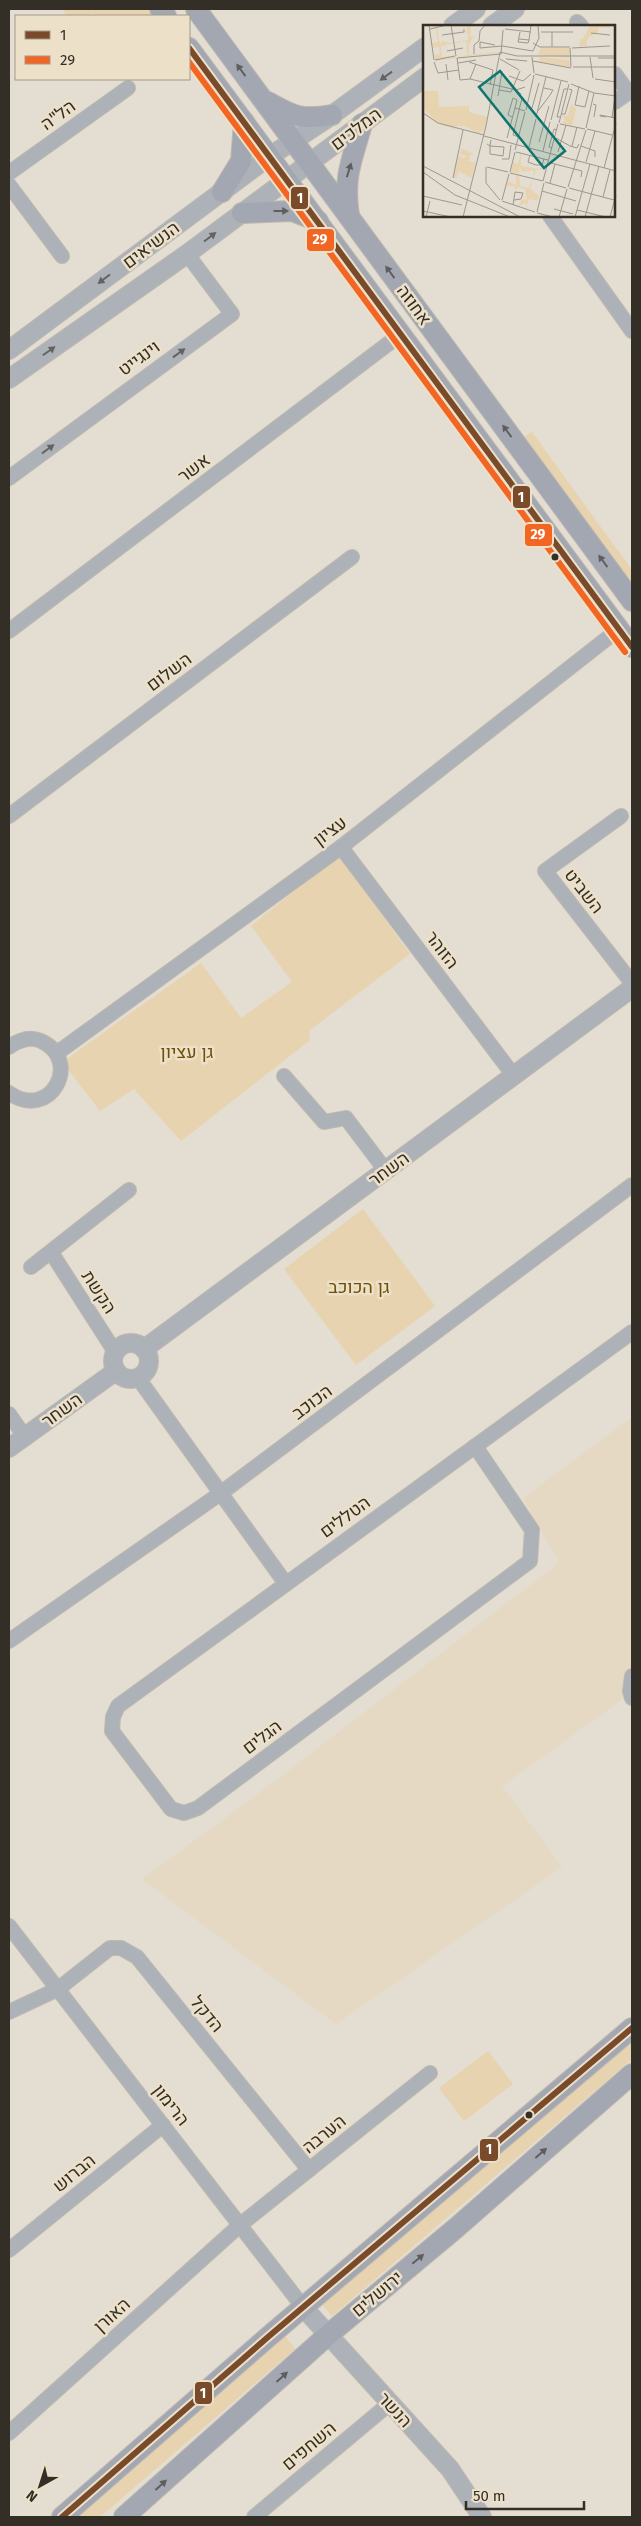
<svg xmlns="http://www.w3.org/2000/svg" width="641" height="2526" font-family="'Fira Sans',Heebo,sans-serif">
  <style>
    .built { fill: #e5d9c3 }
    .green { fill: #e7d3af }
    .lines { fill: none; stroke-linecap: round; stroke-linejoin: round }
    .minor-casing { stroke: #bfb9b0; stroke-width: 16 }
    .tertiary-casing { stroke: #bfb9b0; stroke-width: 20 }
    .secondary-casing { stroke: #bfb9b0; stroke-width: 22 }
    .minor { stroke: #adb2b9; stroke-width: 14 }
    .tertiary { stroke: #adb2b9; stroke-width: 18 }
    .secondary { stroke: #a2a7b2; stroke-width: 20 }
    .bus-1-casing { stroke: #ece0c9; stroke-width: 10 }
    .bus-2-casing { stroke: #ece0c9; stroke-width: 10 }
    .bus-1 { stroke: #7a4b2a; stroke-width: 6 }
    .bus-2 { stroke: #f26522; stroke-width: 6 }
    .oneway { fill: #5f5e5e }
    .oneway2 { fill: #646361 }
    .bus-dot { fill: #332e26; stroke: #ece0c9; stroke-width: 2 }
    .labels { text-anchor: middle; stroke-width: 5; stroke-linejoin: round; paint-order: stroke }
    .street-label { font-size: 18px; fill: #332e26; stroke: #ece0c9 }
    .park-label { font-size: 18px; fill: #6f5005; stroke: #ece0c9 }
    .inset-road { fill: none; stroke: #9d978d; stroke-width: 1 }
    .view { fill: #0f766e; fill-opacity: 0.15; stroke: #0f766e; stroke-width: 2.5 }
    .inset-edge { fill: none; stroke: #332e26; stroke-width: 2.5 }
    .line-badge { stroke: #ece0c9; stroke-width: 2 }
    .badge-label { font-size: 14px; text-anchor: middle; font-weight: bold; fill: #fff }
  </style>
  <rect width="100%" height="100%" fill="#e4ddd1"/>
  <polygon class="built" points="632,1417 632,1666 623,1686 627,1696 502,1786 562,1867 336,2024 142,1879 258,1794 559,1563 523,1498"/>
  <g class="green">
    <polygon points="62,9 155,9 160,16 94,16 92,13 88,16 67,16"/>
    <polygon points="532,432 632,570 632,586 524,437"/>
    <polygon points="339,855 410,954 310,1030 309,1041 181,1141 134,1089 100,1111 67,1068 68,1058 201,963 241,1018 292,982 251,926"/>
    <polygon points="363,1209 435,1306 356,1365 284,1269"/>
    <polygon points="632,2039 632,2059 332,2316 322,2304"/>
    <polygon points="488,2051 513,2084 464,2121 439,2088"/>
    <polygon points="285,2336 295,2349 100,2517 78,2517"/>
  </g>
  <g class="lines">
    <g class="minor-casing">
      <g id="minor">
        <polyline points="577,22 581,26"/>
        <polyline points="615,74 628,92"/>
        <polyline points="615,102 632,90"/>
        <polyline points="9,173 128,88"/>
        <polyline points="9,185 62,256"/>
        <polyline points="550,216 632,331"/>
        <polyline points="9,478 232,314 187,254"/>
        <polyline points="9,631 401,334"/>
        <polyline points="9,816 352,557"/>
        <polyline points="621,816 545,871 632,983"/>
        <polyline points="341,847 514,1076"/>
        <path d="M9,1047C19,1040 30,1036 41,1041C83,1060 51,1122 9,1093"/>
        <polyline points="57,1053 341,847 619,629"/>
        <polyline points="284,1076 324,1122 346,1118 386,1171"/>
        <polyline points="51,1252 115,1352"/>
        <polyline points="31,1267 129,1190"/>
        <polyline points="138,1378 286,1584 632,1332"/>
        <polyline points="9,1414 25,1437"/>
        <polyline points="286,1584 118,1706 113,1717 112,1731 171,1809 184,1813 198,1808 530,1561 532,1530 475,1446"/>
        <polyline points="9,1641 221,1493 632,1185"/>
        <polyline points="632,1676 630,1691 632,1698"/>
        <polyline points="9,1926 303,2307"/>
        <polyline points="9,2012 58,1989 110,1948 121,1948 137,1957 309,2170"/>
        <polyline points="9,2250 163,2125"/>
        <polyline points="9,2433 240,2225 430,2073"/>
        <polyline points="254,2517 389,2404"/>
      </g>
    </g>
    <g class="tertiary-casing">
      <g id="tertiary">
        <polyline points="453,26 476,9"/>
        <polyline points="492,26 515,9"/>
        <polyline points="9,350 270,156 325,120 425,47"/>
        <polyline points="9,379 187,254 425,77"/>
        <circle cx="131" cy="1361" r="18"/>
        <polyline points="144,1349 632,988"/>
        <polyline points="9,1448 116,1371"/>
        <polyline points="303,2307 450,2469 482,2517"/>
      </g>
    </g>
    <g class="secondary-casing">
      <g id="secondary">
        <polyline points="160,9 166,16"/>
        <polyline points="196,9 632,601"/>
        <polyline points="189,48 632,647"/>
        <path d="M268,102C294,117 302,120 332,115"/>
        <polyline points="222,192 241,161 244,122"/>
        <polyline points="242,213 292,211 318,221"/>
        <path d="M349,215C343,177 352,160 362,124"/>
        <polyline points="62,2517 268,2337 632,2028"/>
        <polyline points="124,2517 328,2335 456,2228 632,2074"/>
      </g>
    </g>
    <use href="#minor" class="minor"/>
    <use href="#tertiary" class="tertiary"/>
    <use href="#secondary" class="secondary"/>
    <g class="bus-1-casing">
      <g id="bus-1">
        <polyline points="189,48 632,647"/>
        <polyline points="62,2517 268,2337 632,2028"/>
      </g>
    </g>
    <g class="bus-2-casing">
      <polyline id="bus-2" points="189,62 625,652"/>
    </g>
    <use href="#bus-1" class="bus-1"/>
    <use href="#bus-2" class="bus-2"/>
  </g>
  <defs><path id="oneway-solid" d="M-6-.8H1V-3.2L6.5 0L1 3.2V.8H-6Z" transform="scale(1.25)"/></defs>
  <g class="oneway">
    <use href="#oneway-solid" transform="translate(241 70) rotate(-126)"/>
    <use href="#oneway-solid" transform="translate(349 170) rotate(-73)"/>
    <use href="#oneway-solid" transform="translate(281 211)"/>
    <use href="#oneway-solid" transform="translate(390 272) rotate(-126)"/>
    <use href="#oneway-solid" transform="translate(507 431) rotate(-126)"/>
    <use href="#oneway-solid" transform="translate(603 561) rotate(-126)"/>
    <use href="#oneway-solid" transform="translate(541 2153) rotate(-41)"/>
    <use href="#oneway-solid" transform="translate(418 2259) rotate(-40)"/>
    <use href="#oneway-solid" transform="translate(282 2377) rotate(-42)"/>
    <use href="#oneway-solid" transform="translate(161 2485) rotate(-42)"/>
  </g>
  <g class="oneway2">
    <use href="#oneway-solid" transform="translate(386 76) rotate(144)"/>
    <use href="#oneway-solid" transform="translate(210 237) rotate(-37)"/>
    <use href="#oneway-solid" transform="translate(104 279) rotate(143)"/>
    <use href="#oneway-solid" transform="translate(49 351) rotate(-35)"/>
    <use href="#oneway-solid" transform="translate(179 353) rotate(-36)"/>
    <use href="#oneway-solid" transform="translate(48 449) rotate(-36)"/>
  </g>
  <g class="bus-dot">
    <circle cx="555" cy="557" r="4.5"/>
    <circle cx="529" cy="2115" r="4.5"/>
  </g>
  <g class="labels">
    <g class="street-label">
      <text transform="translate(58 115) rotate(-36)" y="6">הל"ה</text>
      <text transform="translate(356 129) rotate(-37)" y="6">המלכים</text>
      <text transform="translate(151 245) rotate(-37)" y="6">הנשיאים</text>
      <text transform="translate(414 305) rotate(54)" y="6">אחוזה</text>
      <text transform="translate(139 358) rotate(-36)" y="6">וינגייט</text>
      <text transform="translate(194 468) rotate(-37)" y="6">אשר</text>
      <text transform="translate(169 672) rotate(-37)" y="6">השלום</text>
      <text transform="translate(330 831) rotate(-37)" y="6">עציון</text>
      <text transform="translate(584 891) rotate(52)" y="6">השביט</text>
      <text transform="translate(442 950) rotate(53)" y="6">הזוהר</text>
      <text transform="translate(389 1169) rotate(-36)" y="6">השחר</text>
      <text transform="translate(99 1292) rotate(57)" y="6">הקשת</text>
      <text transform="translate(312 1402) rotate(-37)" y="6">הכוכב</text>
      <text transform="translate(62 1410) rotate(-36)" y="6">השחר</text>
      <text transform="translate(345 1517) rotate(-36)" y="6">הטללים</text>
      <text transform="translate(262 1737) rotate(-37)" y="6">הגלים</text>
      <text transform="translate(207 2014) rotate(51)" y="6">הדקל</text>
      <text transform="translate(171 2105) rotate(52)" y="6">הרימון</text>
      <text transform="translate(324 2134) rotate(-39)" y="6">הערבה</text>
      <text transform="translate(74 2173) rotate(-39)" y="6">הברוש</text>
      <text transform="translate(377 2294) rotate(-40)" y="6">ירושלים</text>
      <text transform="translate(112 2315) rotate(-42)" y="6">האורן</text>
      <text transform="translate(395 2410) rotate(47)" y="6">הנשר</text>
      <text transform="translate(309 2446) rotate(-40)" y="6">השחפים</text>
    </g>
    <g class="park-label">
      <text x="187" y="1058">גן עציון</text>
      <text x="359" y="1293">גן הכוכב</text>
    </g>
  </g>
  <g transform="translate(423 25)">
    <rect width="192" height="192" fill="#e4ddd1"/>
    <path d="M44,0H48L47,11H51L46,19V30L73,27L76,28L35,32L44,30L43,16L18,21L19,32L33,31V33L13,36L11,30L17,29L16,22L10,23L9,18L15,17L13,4H8L14,3L17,19L20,16L26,18L45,15V8L40,7L44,6ZM167,0H187V3H175V9L168,10L172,14L167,11L164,15V21H156L158,14H151H160ZM118,23H146V33L115,30ZM117,32L146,35L147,42L116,37ZM0,66H15L16,82L46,81V87L64,92L61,105L55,108L41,101H30L36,105L13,98L0,87L13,95L0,84ZM148,79L153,84L149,101L138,98L142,96L140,90L145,91ZM38,123L52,130H47L46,136L53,138L48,153L36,146L33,154L30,152L36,130L40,133L44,131L37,129ZM98,128V141L116,144L120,141L123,144L113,145L110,153L111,145L99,147L97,142L96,149L88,147L90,138L95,139ZM93,150L96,151L97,161L105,163L110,155L107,164L116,171L115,176L106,174L103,183V178L96,181L98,175L104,174L102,164L95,162L93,165L91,161H83L85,156L93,160Z" fill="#e7d3af"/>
    <path class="inset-road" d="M6,0L11,35M28,0L33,31M7,4L24,0M82,4L108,7M97,7L95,17L105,18L106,15M118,7H150M129,7V22M168,8L187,10M19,10L41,7V4M96,14L106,15L108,0M56,16L57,6L62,0M57,17V23L79,21L110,26M57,17L72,20M110,18L117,22H147M147,23L148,42M149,23L187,21M24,26L40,23M110,26L116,13L115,0M51,29V20L56,16M109,32L111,48M167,32L170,53M34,33L37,55L47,54L93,65M34,33L78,29L80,5M175,33H193M77,34L96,45M83,34L104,36M12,35L32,31M110,36L148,43M11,37L15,48L36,45M46,37L70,45L67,60M35,38L53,35M23,39L25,55M150,42H193M112,49L145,57M86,51L100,56L108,49M47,54L53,39M172,54L193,57M148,59L171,68L193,71M156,61L152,80L162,82L166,66M121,63L130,65L127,70M76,65L88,67L97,46M98,69L93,65L102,62M75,71L79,46M170,79L173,80L171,92M109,83L116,58M103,85L111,50M115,86L127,70M0,88L15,98L61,110M139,89H142L149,65L146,64M89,92L85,90L90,73L94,75L92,83M113,92L123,52M137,92H134L141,64H145M183,92L177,91V90L193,93M189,93L192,71M128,95L138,56M136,98L146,59M137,99L162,104M163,103L171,68M164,104L189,110M61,111L193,146M96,112L90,110L99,73M84,113L92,83L102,86M133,113L147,121L154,123L156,119M116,117L126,81M64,119L67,121L81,122L80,131L67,129V121L68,115M149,121L154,102M158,121L172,126V132M106,122L113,94M129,123L126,122L131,104L134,105M92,125L102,87M120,126L127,97M93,127L125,135M135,127L143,100M107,130L105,137L113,140H119L121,134M79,134H86L88,120M163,137L172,106M128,138L159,146L158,152M0,141L97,192M63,142V158L77,175M64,142L85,147M181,143L193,98M0,147L32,170L87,192M87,147L92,127M87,148L120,156M30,153L40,105M120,156L135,99M122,157L143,163M127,158L132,139M145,162L163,105M146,163L191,175M119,166L153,176M0,171L39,180M180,172L187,145M79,175L86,149M79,176L112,187M90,180L92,167L100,168L98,174L91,175M131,184L150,189M154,185L183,192M0,186L28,192M114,187L121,158M114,188L130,192M3,192L7,176M40,192L63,101L77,27L94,31H193M136,192L144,164M152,192L167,139M162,192L176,141M187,192L193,170"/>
    <path class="view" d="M77,46L142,126L121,143L56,62Z"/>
    <rect width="192" height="192" class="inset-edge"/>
  </g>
  <g class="line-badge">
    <rect x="290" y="186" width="19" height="24" rx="5" fill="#7a4b2a"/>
    <rect x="306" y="228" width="29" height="24" rx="5" fill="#f26522"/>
    <rect x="512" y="485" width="19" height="24" rx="5" fill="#7a4b2a"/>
    <rect x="524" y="523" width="29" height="24" rx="5" fill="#f26522"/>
    <rect x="479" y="2138" width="20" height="24" rx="5" fill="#7a4b2a"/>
    <rect x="194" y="2381" width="19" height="24" rx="5" fill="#7a4b2a"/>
  </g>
  <g class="badge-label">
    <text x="300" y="203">1</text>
    <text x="320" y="244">29</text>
    <text x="521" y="502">1</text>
    <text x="538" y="539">29</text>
    <text x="489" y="2154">1</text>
    <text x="203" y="2398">1</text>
  </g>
  <rect width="641" height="2526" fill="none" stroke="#332e26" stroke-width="20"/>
  <rect x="15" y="15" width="175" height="65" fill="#ece0c9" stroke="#a29988"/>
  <rect x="25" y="31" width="25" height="8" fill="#7a4b2a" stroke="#a29988"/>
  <text x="60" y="40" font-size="15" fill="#332e26">1</text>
  <rect x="25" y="56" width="25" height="8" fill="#f26522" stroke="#a29988"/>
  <text x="60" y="65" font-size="15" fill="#332e26">29</text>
  <g transform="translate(40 2486) rotate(219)" stroke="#ece0c9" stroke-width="4" paint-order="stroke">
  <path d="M0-4L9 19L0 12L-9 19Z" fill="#332e26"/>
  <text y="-8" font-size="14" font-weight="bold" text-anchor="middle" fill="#332e26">N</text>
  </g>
  <path d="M466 2501v8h118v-8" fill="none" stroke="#332e26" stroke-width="2.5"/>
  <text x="473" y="2501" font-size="15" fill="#332e26" stroke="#ece0c9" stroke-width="4" paint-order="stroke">50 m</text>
</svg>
